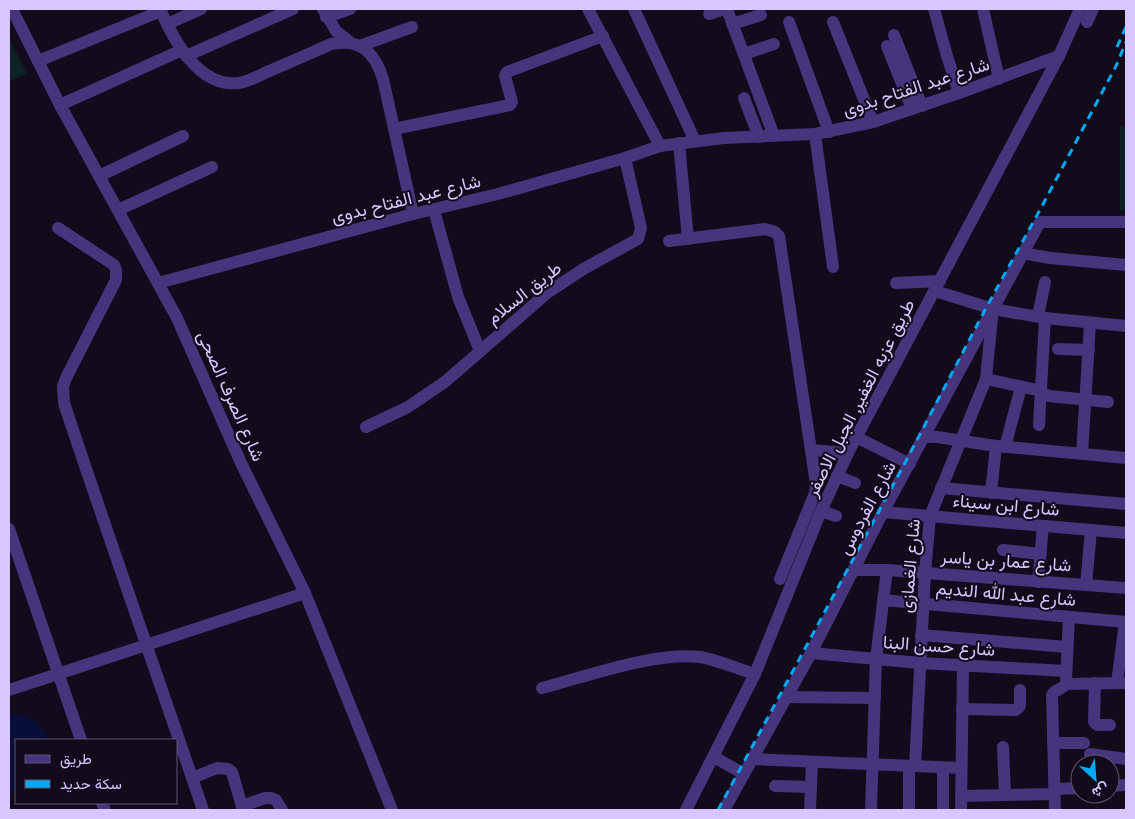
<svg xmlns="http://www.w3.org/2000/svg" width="1135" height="819" font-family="'PT Sans',Vazirmatn,sans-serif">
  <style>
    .green { fill: #0e2226 }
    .water { fill: #070f38 }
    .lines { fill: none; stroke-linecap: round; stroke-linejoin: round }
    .minor { stroke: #46347c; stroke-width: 12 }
    .rail { stroke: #00a8f1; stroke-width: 3; stroke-dasharray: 8 6; stroke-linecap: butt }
    .labels { text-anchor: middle; stroke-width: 4; stroke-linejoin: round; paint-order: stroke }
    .street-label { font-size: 18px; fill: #d8c6ff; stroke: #110b1c }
  </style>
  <rect width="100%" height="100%" fill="#110b1c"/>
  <g class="green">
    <polygon points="9,38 27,74 9,81"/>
    <polygon points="1120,126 1126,127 1126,210 1120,210"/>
  </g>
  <path class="water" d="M9,714C26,714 43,722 48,740H16V791H9Z"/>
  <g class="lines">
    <g class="minor">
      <polyline points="12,9 60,105 177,318 241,463 305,593 392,810"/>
      <path d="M160,9C173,39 199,88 239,83C248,82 258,76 267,72C288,63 309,54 331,44C360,38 375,52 383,79L413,214"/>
      <polyline points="323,9 336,31 351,43"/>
      <polyline points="588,9 660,146"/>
      <polyline points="634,9 695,141"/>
      <polyline points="727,9 774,136"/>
      <polyline points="934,9 947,56 959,93"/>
      <polyline points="983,9 999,79"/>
      <polyline points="709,14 725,9"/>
      <polyline points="326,17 350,9"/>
      <polyline points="789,22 829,132"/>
      <polyline points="833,22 873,122"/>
      <polyline points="1087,22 1093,9"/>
      <polyline points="167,24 201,9"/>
      <polyline points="732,24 761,15"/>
      <polyline points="894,35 922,106"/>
      <polyline points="360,46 412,27"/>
      <polyline points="887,46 912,109"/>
      <polyline points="744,54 774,44"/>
      <polyline points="186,56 293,9"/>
      <polyline points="38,61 161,11"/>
      <polyline points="744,98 759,137"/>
      <polyline points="60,105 182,50"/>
      <polyline points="394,129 510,105 512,102 505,76 507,72 603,36"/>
      <polyline points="815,134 833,267"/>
      <polyline points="679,143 688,239"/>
      <polyline points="99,176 183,136"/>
      <polyline points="118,210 212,167"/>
      <polyline points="434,210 458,297 480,351"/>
      <path d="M58,228L114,265L116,270V280L66,378L63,386L64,403C109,539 157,674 203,810"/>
      <polyline points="669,241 765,229 775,232 779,236 816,484 815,493 780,579"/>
      <polyline points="1022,253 1050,258 1126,265"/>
      <polyline points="158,283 413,214 498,194 625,158 660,146 724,138 815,134 873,122 959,93 1059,56"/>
      <polyline points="896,283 940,281"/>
      <polyline points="935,291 993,309 1045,318 1126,326"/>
      <polyline points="1038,316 1045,282"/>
      <polyline points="992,317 986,379 1037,390 1049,396 1108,402"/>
      <polyline points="1058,349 1089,350"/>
      <polyline points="1039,425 1045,318"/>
      <polyline points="366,427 408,407 446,381 547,293 585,268 638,239 641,228 625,158"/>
      <polyline points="856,437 910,464"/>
      <polyline points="925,437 937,437 996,446 1126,458"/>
      <polyline points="1005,447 1021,387"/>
      <polyline points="811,450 848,453"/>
      <polyline points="1082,454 1090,323"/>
      <polyline points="837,476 855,483"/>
      <polyline points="941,488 1126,504"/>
      <polyline points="991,493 996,446"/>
      <polyline points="821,511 836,516"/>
      <polyline points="883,512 1126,533"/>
      <polyline points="9,529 81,740"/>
      <polyline points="1003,550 1041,554"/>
      <polyline points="854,570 887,570 1126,588"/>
      <polyline points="1038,582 1043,526"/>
      <polyline points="1086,585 1091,530"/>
      <polyline points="883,600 1126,622"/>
      <polyline points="921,635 1067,647"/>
      <polyline points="811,653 920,663 1066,671"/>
      <polyline points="1066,679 1069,618"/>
      <polyline points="1095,683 1094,722 1097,725 1110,725"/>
      <polyline points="1117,683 1125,622"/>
      <polyline points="1066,684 1126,683"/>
      <path d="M542,688C588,676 653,652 700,657C718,660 738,669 755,674"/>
      <polyline points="9,690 305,593"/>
      <polyline points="786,697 875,698"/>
      <polyline points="962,709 1016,710 1020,706 1020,690"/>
      <polyline points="1053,743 1084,743"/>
      <polyline points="1003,747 1005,795"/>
      <polyline points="1090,754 1126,759"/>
      <polyline points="714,757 744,774"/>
      <polyline points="752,759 961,768"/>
      <polyline points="915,766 925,573 930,516 986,379"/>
      <polyline points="943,768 943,810"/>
      <polyline points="192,778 217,768 228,769 232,772 243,810"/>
      <polyline points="775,786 811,787"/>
      <polyline points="1110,786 1126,785"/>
      <polyline points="1054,789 1080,788"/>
      <polyline points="961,796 1054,794"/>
      <polyline points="102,803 105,810"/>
      <polyline points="242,806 265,798 271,798 276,800 282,810"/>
      <polyline points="686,810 755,674 821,511 848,453 1059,56 1080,9"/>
      <polyline points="724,810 811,653 883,512 1040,222 1126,222"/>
      <polyline points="810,810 812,762"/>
      <polyline points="871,810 876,659 887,570"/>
      <polyline points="909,810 909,766"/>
      <polyline points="961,810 963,666"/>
      <path d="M1055,810L1052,695C1055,689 1062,690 1066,684"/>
    </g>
    <g class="rail">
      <polyline points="1117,47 1126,27"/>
      <polyline points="718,810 906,461 986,308 1041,208 1116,66 1126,42"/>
    </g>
  </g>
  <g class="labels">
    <g class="street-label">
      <text transform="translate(916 87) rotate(-18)" y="6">شارع عبد الفتاح بدوى</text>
      <text transform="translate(406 199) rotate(-14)" y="6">شارع عبد الفتاح بدوى</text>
      <text transform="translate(524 293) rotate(-38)" y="6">طريق السلام</text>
      <text transform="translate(231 396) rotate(66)" y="6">شارع الصرف الصحى</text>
      <text transform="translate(860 398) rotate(-63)" y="6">طريق عزبه الغفير, الجبل الاصفر</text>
      <text transform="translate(1006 505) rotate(5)" y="6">شارع ابن سيناء</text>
      <text transform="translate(867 508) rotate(-62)" y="6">شارع الفردوس</text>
      <text transform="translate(1006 561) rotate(4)" y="6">شارع عمار بن ياسر</text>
      <text transform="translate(910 566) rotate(-85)" y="6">شارع الغمازى</text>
      <text transform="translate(1006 594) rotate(5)" y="6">شارع عبد الله النديم</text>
      <text transform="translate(939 646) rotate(4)" y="6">شارع حسن البنا</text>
    </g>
  </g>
  <rect width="1135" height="819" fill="none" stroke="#d8c6ff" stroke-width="20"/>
  <rect x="15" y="739" width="162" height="65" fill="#110b1c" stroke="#615677"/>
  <rect x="25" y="755" width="25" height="8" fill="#46347c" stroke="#615677"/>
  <text x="60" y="764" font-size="15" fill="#d8c6ff">طريق</text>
  <rect x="25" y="780" width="25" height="8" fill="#00a8f1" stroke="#615677"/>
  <text x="60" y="789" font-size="15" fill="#d8c6ff">سكة حديد</text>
  <g transform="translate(1095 779) rotate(154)"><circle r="24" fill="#110b1c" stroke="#615677"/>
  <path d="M0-4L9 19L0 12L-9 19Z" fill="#00a8f1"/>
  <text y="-8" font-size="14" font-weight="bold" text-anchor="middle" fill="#d8c6ff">ش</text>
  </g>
</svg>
